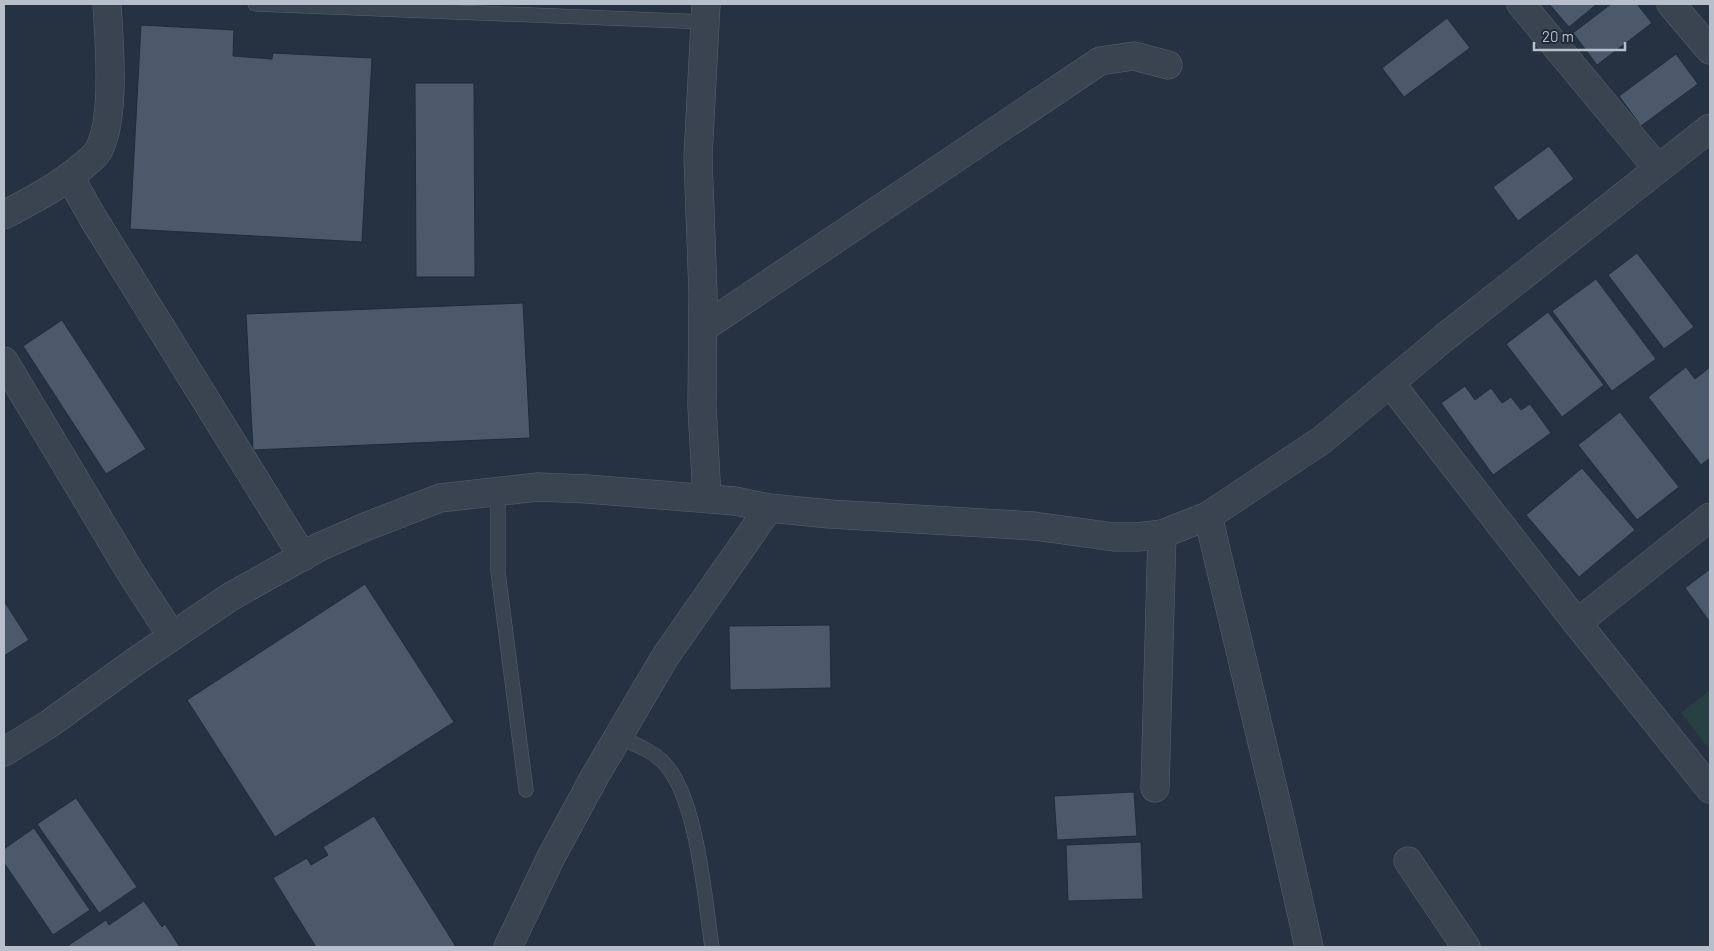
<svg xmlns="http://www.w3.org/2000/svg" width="1714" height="951" font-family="Barlow,sans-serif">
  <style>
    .green { fill: #284043 }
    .building { fill: #4c596b; stroke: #212b39 }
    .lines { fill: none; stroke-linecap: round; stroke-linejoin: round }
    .service-casing { stroke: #58626f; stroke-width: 15 }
    .minor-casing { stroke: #58626f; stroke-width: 29 }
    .tertiary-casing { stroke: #58626f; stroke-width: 29 }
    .service { stroke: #3a4451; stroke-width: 14 }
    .minor { stroke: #3a4451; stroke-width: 28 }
    .tertiary { stroke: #3a4451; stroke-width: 28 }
  </style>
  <rect width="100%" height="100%" fill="#263242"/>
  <polygon class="green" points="1710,690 1710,750 1681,713"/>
  <g class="building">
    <polygon points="1549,4 1597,4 1569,27"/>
    <polygon points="1611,4 1637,4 1652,23 1597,65 1573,33"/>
    <polygon points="1447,18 1470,48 1404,97 1382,68"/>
    <polygon points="141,25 234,30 233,56 272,59 273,53 372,58 362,242 130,229"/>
    <polygon points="1676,54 1698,84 1641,126 1619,96"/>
    <polygon points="415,83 474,83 475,277 416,277"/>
    <polygon points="1549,146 1574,179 1518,221 1493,187"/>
    <polygon points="1637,253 1694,327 1664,349 1608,275"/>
    <polygon points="1596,279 1656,359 1612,391 1552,311"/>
    <polygon points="523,303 530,438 253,450 246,314"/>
    <polygon points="1548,312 1604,385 1562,417 1506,344"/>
    <polygon points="62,320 146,449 106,474 23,346"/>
    <polygon points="1686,367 1695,379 1710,367 1710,458 1701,465 1648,397"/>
    <polygon points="1465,386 1475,400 1491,388 1502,403 1511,397 1521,410 1530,404 1551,433 1493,475 1441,403"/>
    <polygon points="1620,412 1679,487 1637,520 1578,445"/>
    <polygon points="1582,468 1635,530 1579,577 1526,515"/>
    <polygon points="1710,569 1710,622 1685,588"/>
    <polygon points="365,584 454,722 275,837 187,700"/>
    <polygon points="4,601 29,640 4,656"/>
    <polygon points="830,625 831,688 730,690 729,626"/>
    <polygon points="1134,792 1137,836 1057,840 1054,796"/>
    <polygon points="76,798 137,887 99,913 37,824"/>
    <polygon points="374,816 455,945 452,947 316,947 273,878 307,858 311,865 328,855 323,847"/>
    <polygon points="34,828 90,910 53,935 4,863 4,849"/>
    <polygon points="1141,842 1143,899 1068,901 1066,845"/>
    <polygon points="144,901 162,927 165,924 180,947 66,947 106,920 109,925"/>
  </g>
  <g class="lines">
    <g class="service-casing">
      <g id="service">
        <polyline points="255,4 706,22"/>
        <polyline points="498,491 498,572 526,790"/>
        <path d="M618,737C634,744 649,749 662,761C697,793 705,900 712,947"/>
      </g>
    </g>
    <g class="minor-casing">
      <g id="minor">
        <polyline points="1521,4 1658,169"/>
        <polyline points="1671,4 1710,50"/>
        <polyline points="70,177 93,218 303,557"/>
        <path d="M4,215C32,200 60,186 84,165C88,161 93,158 96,154C117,126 109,39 107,4"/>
        <polyline points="703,328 1100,61 1134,56 1168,65"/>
        <polyline points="4,361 131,573 172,636"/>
        <polyline points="1208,516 1281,822 1309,947"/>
        <polyline points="1577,623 1710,517"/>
        <polyline points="1155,788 1162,534"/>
        <polyline points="1408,861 1466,947"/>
        <polyline points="508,947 551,857 595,776 665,657 769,508"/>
      </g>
    </g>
    <g class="tertiary-casing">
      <g id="tertiary">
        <polyline points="706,4 698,157 703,293 702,407 707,498"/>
        <polyline points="1391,384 1577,623 1710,789"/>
        <polyline points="4,752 49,724 136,661 230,597 319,547 365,527 440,498 538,487 587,489 735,501 769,508 830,514 1034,526 1114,537 1137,537 1162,534 1208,516 1322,440 1445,337 1710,128"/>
      </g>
    </g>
    <use href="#service" class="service"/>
    <use href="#minor" class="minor"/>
    <use href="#tertiary" class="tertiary"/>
  </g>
  <rect width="1714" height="951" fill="none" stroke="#b7bfcc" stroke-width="10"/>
  <path d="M1534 42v8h91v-8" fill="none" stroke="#b7bfcc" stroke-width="2.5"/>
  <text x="1542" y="42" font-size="15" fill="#b7bfcc" stroke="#1f2937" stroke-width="4" paint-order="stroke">20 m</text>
</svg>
